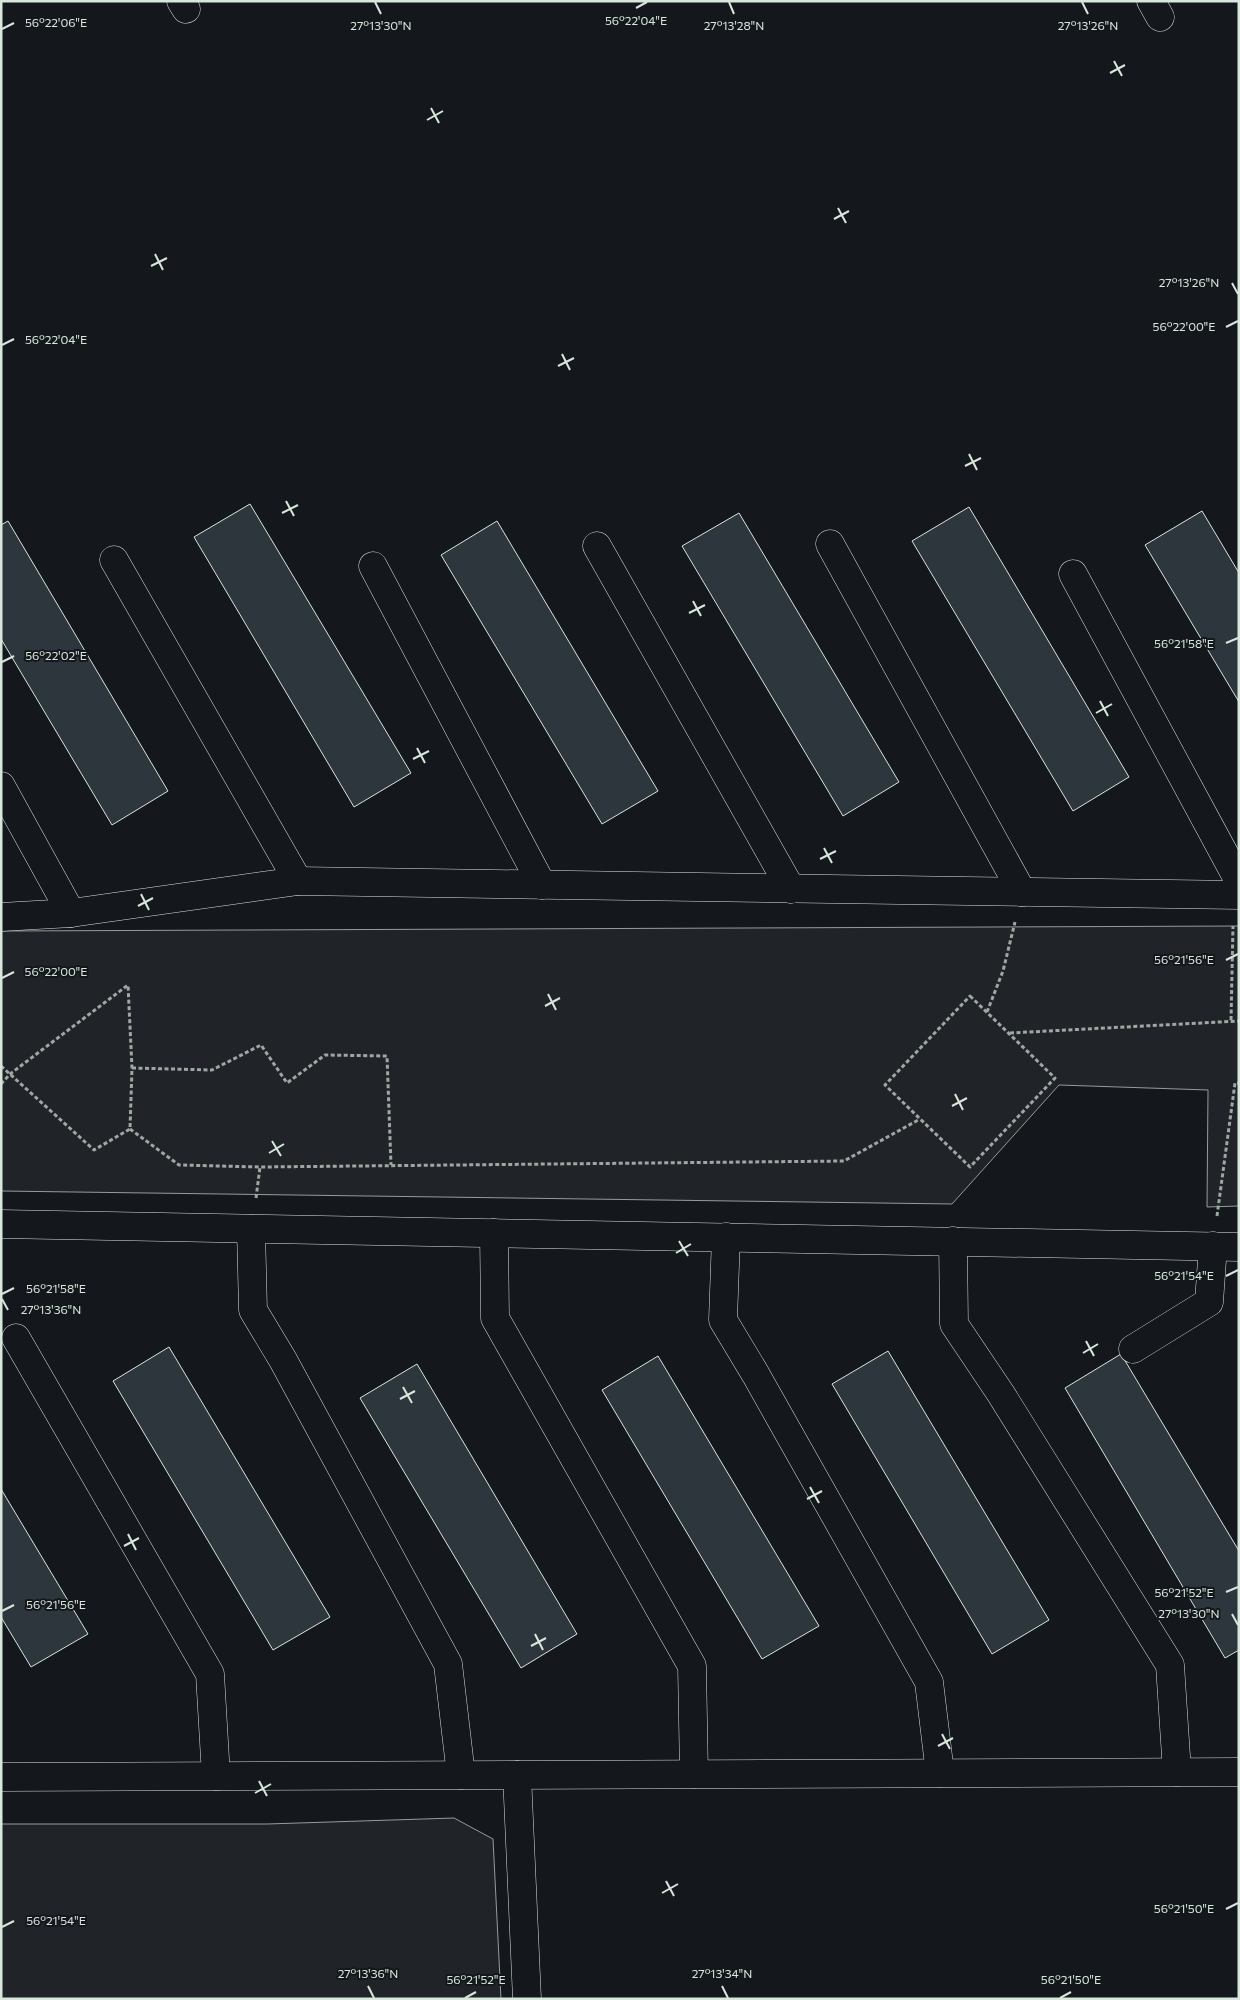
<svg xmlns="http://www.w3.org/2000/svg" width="1240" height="2000" font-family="Commissioner,sans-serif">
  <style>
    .green { fill: #202428; stroke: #939e99 }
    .building { fill: #2c363c; stroke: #d8e6dc }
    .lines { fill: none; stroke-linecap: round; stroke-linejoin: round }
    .street-casing { stroke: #d8e6dc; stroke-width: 29 }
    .secondary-casing { stroke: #d8e6dc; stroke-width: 29 }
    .path { stroke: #9da8a2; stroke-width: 3; stroke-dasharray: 4 2.5; stroke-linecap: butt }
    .street { stroke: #14181c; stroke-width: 28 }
    .secondary { stroke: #14181c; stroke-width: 28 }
    .ticks { fill: none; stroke: #d8e6dc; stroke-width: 2 }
    .ticks-label { font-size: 12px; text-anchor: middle; fill: #d8e6dc; stroke: #14181c; stroke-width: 4; stroke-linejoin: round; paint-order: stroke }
  </style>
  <rect width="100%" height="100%" fill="#14181c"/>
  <g class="green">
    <polygon points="1239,926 1239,1206 1207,1207 1208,1090 1059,1085 952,1204 1,1191 1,931"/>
    <polygon points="454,1818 493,1839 501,1999 1,1999 1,1824 267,1824"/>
  </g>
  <g class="building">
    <polygon points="250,504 411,773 354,807 194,537"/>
    <polygon points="969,507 1129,777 1073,811 912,541"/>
    <polygon points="1202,511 1239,573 1239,702 1145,545"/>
    <polygon points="739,513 899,782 843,816 682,546"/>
    <polygon points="8,521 168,791 112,825 1,639 1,525"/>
    <polygon points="497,521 658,791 602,824 441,555"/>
    <polygon points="169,1347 330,1617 273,1650 113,1381"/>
    <polygon points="888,1351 1049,1620 992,1654 832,1384"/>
    <polygon points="1121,1354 1239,1551 1239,1650 1225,1658 1065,1388"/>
    <polygon points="658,1356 819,1626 762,1659 602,1390"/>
    <polygon points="417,1364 577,1634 521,1668 360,1398"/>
    <polygon points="1,1489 88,1634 31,1667 1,1617"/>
  </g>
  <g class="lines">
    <g class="street-casing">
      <g id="street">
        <polyline points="181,1 186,9"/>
        <polyline points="1151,1 1160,17"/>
        <polyline points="830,544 1022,892"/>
        <polyline points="597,546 791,889"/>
        <polyline points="114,560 298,881"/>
        <polyline points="373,566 542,885"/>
        <polyline points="1073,574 1239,881"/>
        <polyline points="1,786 71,913"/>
        <polyline points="1,917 71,913 298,881 1239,895"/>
        <polyline points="1,1224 1239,1247"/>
        <polyline points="251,1229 253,1310 283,1360 448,1664 461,1775"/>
        <polyline points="494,1233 495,1318 692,1666 694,1774"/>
        <polyline points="726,1237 723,1320 756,1375 929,1682 940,1773"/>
        <polyline points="953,1241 954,1324 1001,1394 1170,1665 1177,1772"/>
        <polyline points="16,1338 210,1674 216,1776"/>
        <polyline points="1133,1349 1209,1302 1213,1246"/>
      </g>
    </g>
    <g class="secondary-casing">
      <g id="secondary">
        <polyline points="517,1775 527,1999"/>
        <polyline points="1,1777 1239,1772"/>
      </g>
    </g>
    <g class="path">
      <polygon points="970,996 1055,1078 970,1167 885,1085"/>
      <polyline points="987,1012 1003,971 1015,922"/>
      <polyline points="1231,1020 1233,926"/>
      <polyline points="1010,1033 1239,1021"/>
      <polyline points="1,1066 94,1150 130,1129 132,1068 128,985"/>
      <polyline points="132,1068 212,1070 261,1045 287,1083 325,1055 387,1056 391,1165"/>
      <polyline points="1,1084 10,1074 128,985"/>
      <polyline points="130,1129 179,1165 260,1167"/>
      <polyline points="256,1198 260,1167 844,1161 920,1119"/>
      <polyline points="1217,1216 1235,1083 1239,1083"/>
    </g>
    <use href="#street" class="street"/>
    <use href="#secondary" class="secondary"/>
  </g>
  <path class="ticks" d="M375,2L381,14M729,2L734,14M1082,2L1088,14M636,8L647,2M2,29L14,23M1114,61L1122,76M1110,73L1125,65M431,108L439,123M427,120L443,111M838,208L846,223M834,219L849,211M155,254L163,270M151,266L167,258M1232,283L1238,294M1226,327L1238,321M2,345L14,339M562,354L570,370M558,366L574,358M969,454L977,470M965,466L981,458M286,501L294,516M282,513L298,505M693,601L701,616M689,613L705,605M1226,643L1238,638M2,662L14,656M1100,701L1108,716M1096,713L1112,704M417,748L425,763M413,759L429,751M824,848L832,863M820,859L836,851M141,894L149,910M138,906L153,898M1226,960L1238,954M2,978L14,972M548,994L556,1010M545,1006L560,998M955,1094L963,1110M952,1106L967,1098M272,1141L281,1156M269,1153L284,1144M679,1241L688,1256M676,1253L691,1244M1226,1276L1238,1270M2,1294L14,1288M2,1299L8,1310M1086,1341L1094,1356M1083,1353L1098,1344M403,1387L412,1403M400,1399L415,1391M810,1487L819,1503M807,1499L822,1491M128,1534L136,1550M124,1546L139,1538M1226,1592L1238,1587M2,1611L14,1605M1232,1614L1238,1625M535,1634L543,1650M531,1646L546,1638M942,1734L950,1749M938,1746L953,1738M259,1781L267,1796M255,1793L271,1784M666,1881L674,1896M662,1893L678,1884M1226,1909L1238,1903M2,1927L14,1921M368,1986L374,1998M722,1986L728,1998M465,1998L476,1992M1060,1998L1071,1992"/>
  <g class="ticks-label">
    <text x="636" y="25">56°22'04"E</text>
    <text x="56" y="27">56°22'06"E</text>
    <text x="381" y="30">27°13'30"N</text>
    <text x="734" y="30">27°13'28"N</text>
    <text x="1088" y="30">27°13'26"N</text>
    <text x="1189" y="287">27°13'26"N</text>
    <text x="1184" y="331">56°22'00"E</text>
    <text x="56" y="344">56°22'04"E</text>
    <text x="1184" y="648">56°21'58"E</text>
    <text x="56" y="660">56°22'02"E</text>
    <text x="1184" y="964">56°21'56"E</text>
    <text x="56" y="976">56°22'00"E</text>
    <text x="1184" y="1280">56°21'54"E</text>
    <text x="56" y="1293">56°21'58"E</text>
    <text x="51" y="1314">27°13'36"N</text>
    <text x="1184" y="1597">56°21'52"E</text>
    <text x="56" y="1609">56°21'56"E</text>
    <text x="1189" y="1618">27°13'30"N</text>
    <text x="1184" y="1913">56°21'50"E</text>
    <text x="56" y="1925">56°21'54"E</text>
    <text x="368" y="1978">27°13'36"N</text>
    <text x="722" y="1978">27°13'34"N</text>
    <text x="476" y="1984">56°21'52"E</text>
    <text x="1071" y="1984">56°21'50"E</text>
  </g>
  <rect width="1240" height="2000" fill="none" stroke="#d8e6dc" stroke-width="5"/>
</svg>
